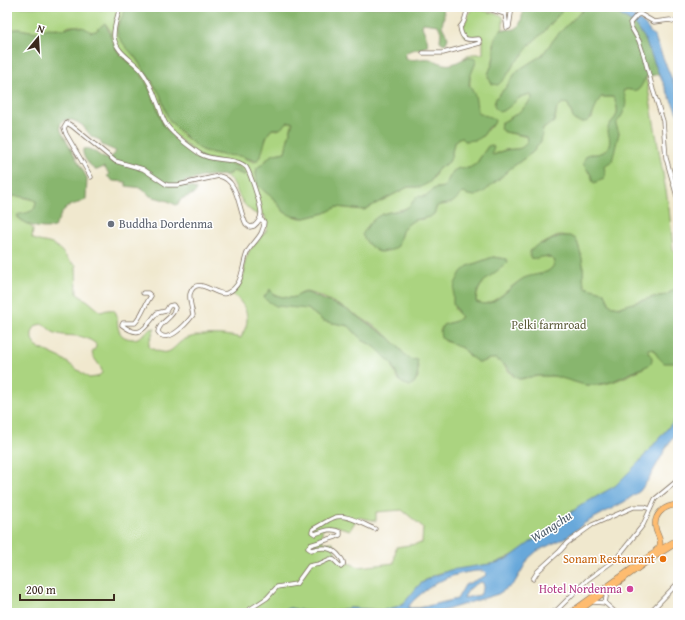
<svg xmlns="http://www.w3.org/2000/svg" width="685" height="620" font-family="'Gentium Book Plus',serif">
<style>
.green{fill:#abd480;stroke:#737f4f;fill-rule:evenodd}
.forest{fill:#88b66e;stroke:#627046}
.water{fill:#67a8da;stroke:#51697c;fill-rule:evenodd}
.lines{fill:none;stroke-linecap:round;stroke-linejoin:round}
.minor-casing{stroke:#7a6c5c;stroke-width:5}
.highway-casing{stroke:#7a6c5c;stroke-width:6}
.minor{stroke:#fff;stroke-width:3.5}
.highway{stroke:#febc70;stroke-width:5}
.worship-dot{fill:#6b7280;stroke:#fff;stroke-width:1.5}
.food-dot{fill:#e8710a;stroke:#fff;stroke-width:1.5}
.hotel-dot{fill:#d1479c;stroke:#fff;stroke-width:1.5}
.labels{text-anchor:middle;stroke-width:3;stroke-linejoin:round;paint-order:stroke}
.worship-label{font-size:12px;fill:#5b616d;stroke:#fff;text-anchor:start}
.park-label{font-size:12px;fill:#5d5d3b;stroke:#fff}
.food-label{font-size:12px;fill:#c56008;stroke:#fff;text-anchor:end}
.hotel-label{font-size:12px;fill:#b23c85;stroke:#fff;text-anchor:end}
.water-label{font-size:13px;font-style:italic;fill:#4d5c69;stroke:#fff}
</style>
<rect width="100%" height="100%" fill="#fff"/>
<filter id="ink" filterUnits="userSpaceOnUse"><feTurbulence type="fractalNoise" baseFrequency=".025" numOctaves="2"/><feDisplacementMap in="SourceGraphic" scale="8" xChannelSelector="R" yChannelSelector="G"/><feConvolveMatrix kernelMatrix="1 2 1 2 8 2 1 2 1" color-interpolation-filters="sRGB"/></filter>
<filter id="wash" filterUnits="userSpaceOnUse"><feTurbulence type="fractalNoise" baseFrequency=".012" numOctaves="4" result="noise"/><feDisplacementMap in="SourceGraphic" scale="16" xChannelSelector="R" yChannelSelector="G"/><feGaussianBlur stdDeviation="0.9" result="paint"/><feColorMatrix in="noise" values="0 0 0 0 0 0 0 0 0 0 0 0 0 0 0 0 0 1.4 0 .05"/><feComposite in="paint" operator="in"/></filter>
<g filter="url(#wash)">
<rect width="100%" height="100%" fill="#f0e8ce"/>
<path class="green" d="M7,7H97L96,8L101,10L105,7H127L117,27L132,53L160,94L168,118L181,134L204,151L223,155L240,156L254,162L257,161C263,150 263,138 272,129L278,130L288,122H293L288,139L285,152L275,154L268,158L264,163L257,168L256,173L258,184L263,190L274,199L284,212L300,218H305L325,213L336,207L364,210L408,187H417L429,183L434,177L438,169L449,162L451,157L454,143L458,138H462L465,141C469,140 476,140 480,138C486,135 485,129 492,126L493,118L478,114C472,94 464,82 476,62L468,57L463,58L472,54H483V37C476,34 470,39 464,35L462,28C467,21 467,14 473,8L501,15L503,17V29L501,30L494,40V55L492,65L488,74L498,85L506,77L514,64L521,57L529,45L544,32L565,7H586L558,34L542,55L517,71L506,87L496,98L508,108C514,102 521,93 531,95L532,98C525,110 512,117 501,123L505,132L528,137C527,152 515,148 505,150C500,151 497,154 493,155L488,146L476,164L470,168H459L450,176L448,181L444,187L436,188L430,194L414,200L410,206L404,209L385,213L368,244L379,252L398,246L402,231L407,225L414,220L423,219L434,214L437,206C449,201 450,206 460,194L466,193L497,181L511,168L533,152L541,141L543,129L555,119L557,108L563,103H567L568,104L574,120L576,121L592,118L596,102L601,97H613C616,102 620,111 615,118C613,121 611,121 610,125C608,130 609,132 610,137C611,144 606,152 599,154C597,155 592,154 590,154L588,172L591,175L604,179L605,172L603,166L619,133L616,125L623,91L627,89L633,90L639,89L646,77L669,208L673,249L678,255V287L666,295L654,297L619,307L610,305L606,295L600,291L585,288C582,280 584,272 583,265C582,256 579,247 576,239C572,238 567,236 563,235C555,235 549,243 541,243L533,258C542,256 548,255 555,261C553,275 535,274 525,278C511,284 503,298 488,303C484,305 480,303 476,302C477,280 494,275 507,262V259L493,257L468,266L454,308L461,317L456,321L443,325L445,341L463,348L469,356L485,361C503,350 506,377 520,379C525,379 529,377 534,376C541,376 549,376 556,376C567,378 577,384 588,385C606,388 635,373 650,364L652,358L648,352V349H653C660,361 665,362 678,363V416L639,462L615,486L571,512L515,554L496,563L439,573L427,579L419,585L404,603L396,607L383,610L350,608L325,612L304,611L290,608L272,613H7V197L17,196L35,200L36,203L34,210L17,217L25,223L30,225L33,230L32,238C39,243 48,241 56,246C64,252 67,261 76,265L77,294L88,301L101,312C131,300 104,338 133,339C142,339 146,329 155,328L149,342V347C174,361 171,344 188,338C202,333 227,334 241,338C242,334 245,330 246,326C250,312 242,301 231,293L238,285L244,274L245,262L249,251L266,231L267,226L265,216C255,216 246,208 241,199C234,188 237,181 223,175L230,174L233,171L244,175L245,173C237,161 212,163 200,156L164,126L145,80L137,69L116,48L111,39L110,30L105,23L96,31L91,32L79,26H70L64,29L56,28L37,32L18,29L7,30ZM270,290L274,295C280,296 289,299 295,297C299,295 301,292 306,292C324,294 375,325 389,337C397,344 404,362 416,360L418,377L413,384L397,378L392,364L375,347L362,340L349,326L323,321L308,309L264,297ZM43,324C47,326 49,330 53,332C67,339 80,331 96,344V347L92,353C94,361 102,365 102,373L97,377L89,378L61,358L37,347C30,341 30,331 37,325ZM402,510L423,527L422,543L396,547L394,563L359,567L336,558L333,542L323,543L322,529L336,526L350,530L358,517L376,521V512Z"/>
<g class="forest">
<path d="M127,7H443L444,16L442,26L448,38L446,43L444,44L440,41L441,32L438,25L423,23L422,26C424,33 429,39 427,46C420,50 410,48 405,54V58C414,62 422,57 430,59C438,61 443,66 452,64C460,62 466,55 476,59V62L470,77L469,85L475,95L478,113L493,118L495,120L494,124L487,128L485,133L480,138L476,140L465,141L462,138H458L454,143L451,157L449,162L438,169L430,182L421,187H408L364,210L337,207L325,213L305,218L292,216L284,212L274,199L263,190L257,184L256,173L257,168L264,163L270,156L275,154L285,152L288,139L293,122H288L280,129H272C262,138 266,153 256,161L240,156L223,155L204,151L197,147L176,128L168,118L160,94L135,57L126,47L118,36L117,27Z"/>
<path d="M524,7H565L544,32L529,45L521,57L514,64L506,77L498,85L492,84L488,77C488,72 491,68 493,62C496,50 491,40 501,30C505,29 510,30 515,29C522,26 522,14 524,7Z"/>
<path d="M586,7H608L636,26L644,37L659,74L646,77C644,80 642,86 639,89C634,93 628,87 623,91C627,101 627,106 621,117C619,120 617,121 616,125L619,133L612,161L604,166L605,172L604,179L594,183L593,182C592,180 592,177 591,175C587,167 579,166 587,155C594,153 601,156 607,149C613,140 607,135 608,128C609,123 613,121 615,118C620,112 616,102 613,97H601C592,108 595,129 574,120L568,104L563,103L557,108L554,122L543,129L541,141L533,152L511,168L484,192L475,196L468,195L464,193C458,194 457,201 451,203C446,205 442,204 437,206L434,214L430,217L414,220L407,225L402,231L398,246L392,250L381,252L377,251L368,244L362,235C368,225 374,216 386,213C392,211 399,211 405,209C411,206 413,200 418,196C425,197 429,196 433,189L444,187L453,171L459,168H469L476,164L488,146L491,145L494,147L492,154L493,155C498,154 501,151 506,150C516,148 523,152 528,139L527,136L505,132L500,129L501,123C512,117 525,110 532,98L531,95C517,93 512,110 499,112L495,108L494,104L496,98L506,87L517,71L542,55L558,34Z"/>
<path d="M105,23C110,31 111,41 116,49C123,59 135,65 142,76C152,90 157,108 163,125C170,134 191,152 201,157C213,163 241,161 245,175L233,171L227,175L206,176L184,182L187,186L196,189V192L194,194L181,199L179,203L176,205L168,201L150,196L142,188L126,186V182L113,181L107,176L109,174L104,167L97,170H95C89,164 82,158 83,149C91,146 99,157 107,159L114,155L116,151L102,145L100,140L92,137L82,125L77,122L72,120H64L60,124L61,131L87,178L86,199C81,204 72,203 66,208C60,213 59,221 54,227C42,230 23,226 17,215C26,212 36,214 36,201C31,197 13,195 7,197V30L18,29L37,32L48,28L64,29L75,26L85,28L91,32L96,31Z"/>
<path d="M560,236H570L576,239C579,247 582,256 583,265C584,272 582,280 585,287L603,292L606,295L610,305L619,307L654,297L666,295L678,287V363H664L658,357L653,349H648V352C652,356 654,360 649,365L611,382L596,385H585L554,376H535L519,379L515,377L506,366L496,359H489L482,362H478L469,356L463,348L456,346L441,338L440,331L443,325L456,321L461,317L453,304V295L455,284L461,272L468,266L493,257L507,259L508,262C495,275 476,280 476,302C481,303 484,305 489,303C502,298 512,285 524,278C535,273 552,276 555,261C545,252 541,260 530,258V251L537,245L545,243Z"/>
<path d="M270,289L274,295C280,296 289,299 295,297C300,295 301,292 308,293L346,309L390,338L407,357L412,360L417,359C418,369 420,380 410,386L402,383L399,380L392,364L375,347L362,340L349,326L323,321L308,309L276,306L266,300L264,297Z"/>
</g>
<g class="water">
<path d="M608,7H620L644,24L655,38L678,94V115L659,74L644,37L639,30L634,24Z"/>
<path d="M678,416V430L669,443L648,480L640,491L624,502L585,523L567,537L537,551L529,558L515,582L511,586L498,594L436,613H272L290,608L304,611L325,612L350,608L383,610L396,607L404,603L419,585L431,577L450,570L496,563L509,558L580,506L615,486L639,462ZM476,571H484L487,574L485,576L465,585L457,599L419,608H408C411,602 416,598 421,594C439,579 453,574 476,571ZM481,582L483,583L484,586L480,595L464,598C467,590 473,585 481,582Z"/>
</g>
</g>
<g filter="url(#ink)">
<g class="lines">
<defs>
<g id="minor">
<path d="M483,7L505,14L507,28L509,27L512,7"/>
<path d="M677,7L678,8"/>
<path d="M678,23L670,20L654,22L640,14L637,15L630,23L631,27L639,41L644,56L653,90L663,121L666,158L678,200"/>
<path d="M423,53H443L480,43L479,39C467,40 462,41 460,27C467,21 464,13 470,7"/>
<path d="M91,177L66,134L64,128L67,123L72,126L115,161L143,169L167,185H178L219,176C239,180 238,209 246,224L250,227L254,226C259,222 261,218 261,213C261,206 250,172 246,167C236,157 213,162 200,154C190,147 172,134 166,124C162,118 161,111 158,104C154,92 148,79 140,69C131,59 116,52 114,37C113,27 118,16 120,7"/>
<path d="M143,293H148L151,296C145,304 142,316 135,323H123L122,325C141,340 145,327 157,313L166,311L169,306L173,305L175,308C173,319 159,321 158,332C167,346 187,323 193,315C192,309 189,300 190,294C196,273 217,298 227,293C245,285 241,264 248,251C254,241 264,235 264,222L260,219"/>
<path d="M677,515H678"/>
<path d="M533,579L538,571L560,551L567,543L592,525L634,507H645L650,509"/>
<path d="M593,602L605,603L616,613"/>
<path d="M605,603L607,592"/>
<path d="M244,613L267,598L277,587L296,584L309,566L319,564L330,559L334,560L341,567L343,565C344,562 343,560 340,557C332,546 322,547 311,550L308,548L310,545L336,537L340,535V532C332,527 323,531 315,534L312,532L313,529C320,526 326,521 333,518C345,512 364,525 375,529"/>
<path d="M552,613L558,609L587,580L616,559L643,525L655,499L678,480"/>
<path d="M649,613L678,583"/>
</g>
<g id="highway">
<path d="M656,550C659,548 661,546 660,542C660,538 657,534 656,530C652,515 664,505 678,505"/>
<path d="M570,613L651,555L678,539"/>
<path d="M576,613L648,561L678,542"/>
</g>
</defs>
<use href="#minor" class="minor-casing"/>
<use href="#highway" class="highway-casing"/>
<use href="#minor" class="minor"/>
<use href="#highway" class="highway"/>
</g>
</g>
<circle class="worship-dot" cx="111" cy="224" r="4"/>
<circle class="food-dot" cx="663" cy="559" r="4"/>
<circle class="hotel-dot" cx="630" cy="589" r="4"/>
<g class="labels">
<g class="worship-label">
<text x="119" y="228">Buddha Dordenma</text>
</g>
<g class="park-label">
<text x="549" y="329">Pelki farmroad</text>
</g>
<g class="food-label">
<text x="655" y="563">Sonam Restaurant</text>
</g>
<g class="hotel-label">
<text x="622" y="593">Hotel Nordenma</text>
</g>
<g class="water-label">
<text transform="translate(551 526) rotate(-33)" y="5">Wangchu</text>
</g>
</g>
<rect width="685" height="620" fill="none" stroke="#fff" stroke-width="24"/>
<g transform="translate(38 38) rotate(18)" stroke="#ffffff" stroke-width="3" paint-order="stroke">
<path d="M0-3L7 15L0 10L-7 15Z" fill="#3b2a1e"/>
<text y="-6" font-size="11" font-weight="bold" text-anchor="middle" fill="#3b2a1e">N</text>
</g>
<path d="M20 594v6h94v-6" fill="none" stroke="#3b2a1e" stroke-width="2"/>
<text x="26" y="594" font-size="12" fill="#3b2a1e" stroke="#ffffff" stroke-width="3" paint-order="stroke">200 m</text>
</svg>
